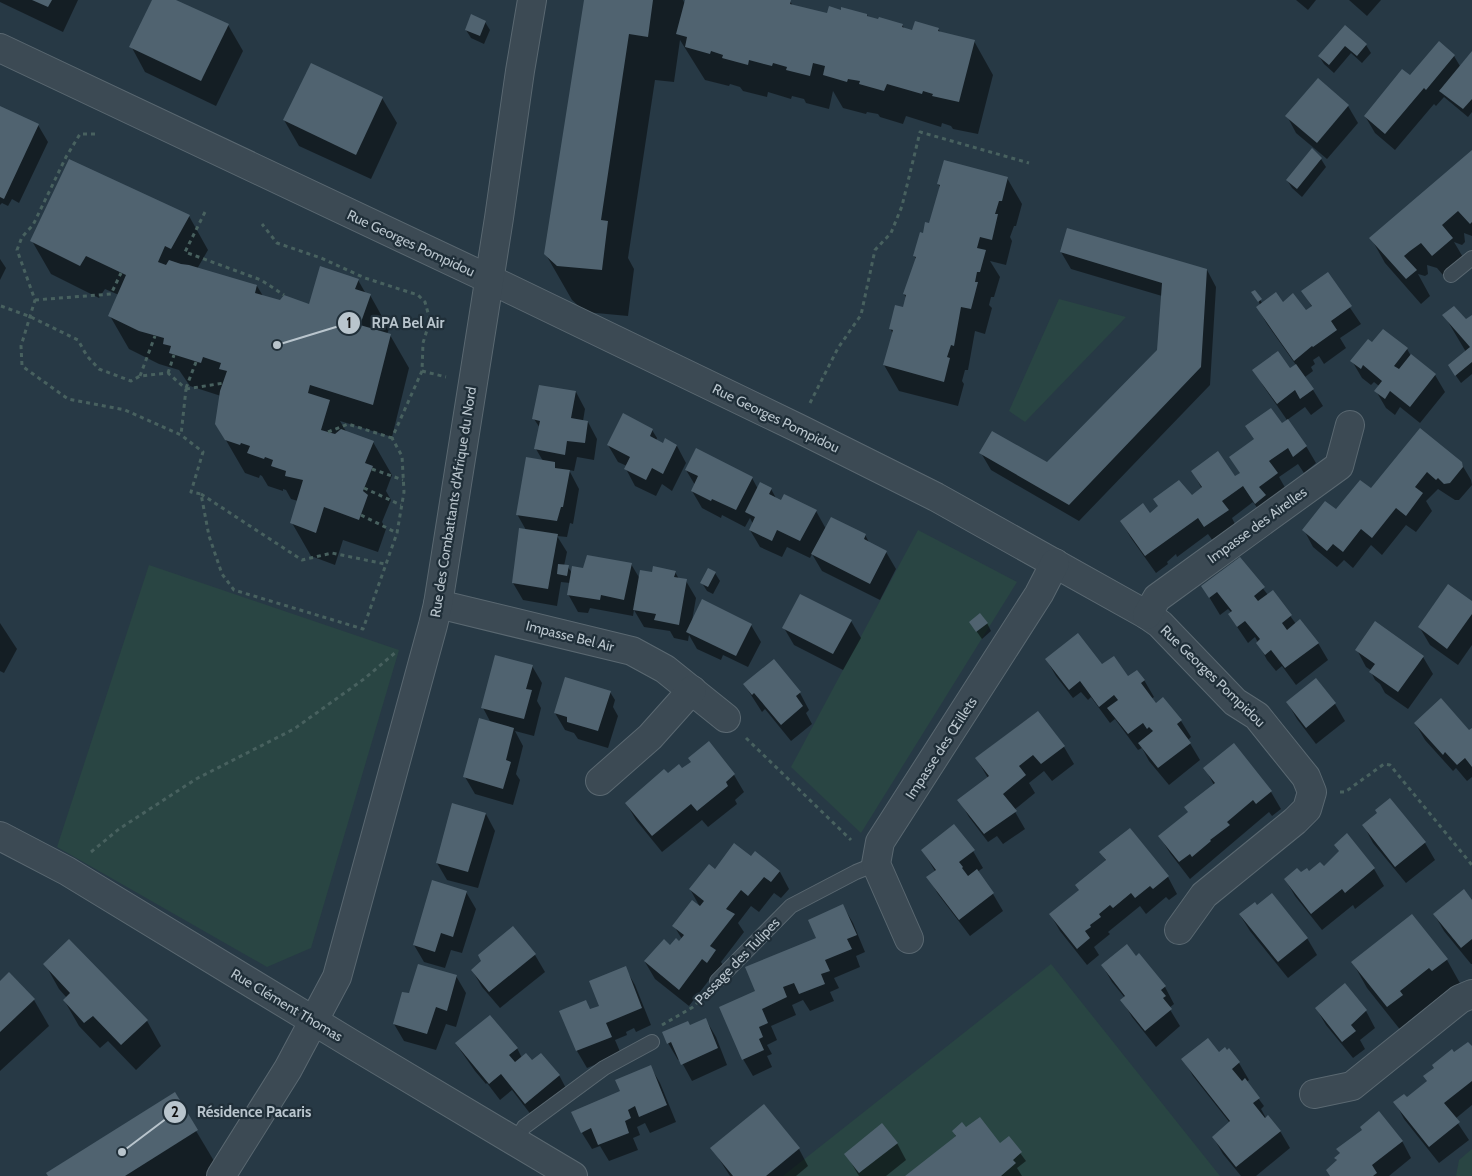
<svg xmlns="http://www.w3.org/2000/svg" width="1472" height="1176" font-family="Cabin,sans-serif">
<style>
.green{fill:#294543}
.shadow{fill:#0007}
.building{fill:#506370}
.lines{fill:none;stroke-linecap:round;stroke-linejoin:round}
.lane-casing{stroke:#5a6871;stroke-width:16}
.street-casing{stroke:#5a6871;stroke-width:30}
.path{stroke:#48615f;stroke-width:3;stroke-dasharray:4 4;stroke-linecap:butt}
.lane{stroke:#3c4a54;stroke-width:14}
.street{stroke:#3c4a54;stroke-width:28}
.labels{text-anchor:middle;stroke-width:4.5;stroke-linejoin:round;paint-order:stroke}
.street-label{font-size:14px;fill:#b9c5cd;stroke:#202f39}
.leader{fill:none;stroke:#b9c5cd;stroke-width:2}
.callout-dot{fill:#b9c5cd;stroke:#202f39;stroke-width:2}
.mark-label{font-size:15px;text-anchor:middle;font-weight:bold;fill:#111}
.callout-label{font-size:15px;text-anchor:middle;font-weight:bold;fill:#b9c5cd;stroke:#202f39;stroke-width:4.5;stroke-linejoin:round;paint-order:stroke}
</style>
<rect width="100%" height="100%" fill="#273945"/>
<g class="green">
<path d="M1059,299L1126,317L1025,422L1009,411Z"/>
<path d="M918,530L1017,582L861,833L791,767Z"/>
<path d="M149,565L399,650L311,948L267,967L57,847Z"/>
<path d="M1051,964L1220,1176H783Z"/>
<path d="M1472,1149V1176H1456L1459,1160Z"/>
</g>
<g class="shadow">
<path d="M0,0H78L63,32L0,2Z"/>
<path d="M154,0H173L228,25L243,51L216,106L145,72L131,46Z"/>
<path d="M586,0H683L685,4L686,0H787L790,1L793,6L828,14L841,11L867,15L869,18L902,25L905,29L915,32L938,29L941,33L974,41L993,75L978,134L953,129L951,126L942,123L941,127L906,116L903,124L880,117L878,114L867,112L866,114L843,108L833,91L829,109L806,103L804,99L792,96L791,99L768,92L767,97L743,91L740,87L730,84L729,86L705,80L680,40L674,82L655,80L628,258L634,269L628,316L585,312L572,300L545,253Z"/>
<path d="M1296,0H1316L1308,10Z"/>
<path d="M1349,0H1381L1367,16Z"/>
<path d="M485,22L490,30L484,44L471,38L466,30Z"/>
<path d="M1345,27L1366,45L1371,53L1362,63L1351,53L1334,73L1324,64L1319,56Z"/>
<path d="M1439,43L1454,56L1460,66L1472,53V112L1468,117L1444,97L1436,106L1434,104L1395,150L1375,133L1365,116L1410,77Z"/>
<path d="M382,98L397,123L371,179L299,146L284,120Z"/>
<path d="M1348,106L1358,123L1327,159L1296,133L1287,116Z"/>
<path d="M0,107L38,125L48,142L19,203L12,199L8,206L2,203L0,205Z"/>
<path d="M1472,151V236L1464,233L1465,242L1462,245L1454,242L1467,264L1448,281L1437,268L1427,265L1428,274L1425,276L1418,274L1430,296L1421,304L1385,263L1371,238Z"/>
<path d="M1321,159L1326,167L1302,197L1292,188L1287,180Z"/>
<path d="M1007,178L1022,204L1016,226H1014L1010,237L1012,241L1006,265L990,261L1000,277L994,297H991L989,305L992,308L985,334L975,331L968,370H965L962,381L964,384L958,406L899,391L884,365L893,334L890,328L904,309L906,298L904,294L916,259L914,256L930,224L940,187L938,184Z"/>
<path d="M189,216L208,250L197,269L257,286L263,296L281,301L310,305L358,280L366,294L370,295L389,329L387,334L390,335L409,368L392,437L340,421L347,433L373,442L392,475L386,491L391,500L382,522L386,529L378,552L343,540L335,565L311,556L292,523L298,501L291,499L286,490L283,489V491L268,486L262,476L260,475L259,478L245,473L216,423L221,396L190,386L179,370L159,364L129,349L110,316L119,295L105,289L99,298L51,274L32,241Z"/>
<path d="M1061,252L1207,270L1216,287L1210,385L1079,521L991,470L981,453L1047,464L1159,350L1162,296L1071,269Z"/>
<path d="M0,259L6,268L0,280Z"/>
<path d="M1327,274L1361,324L1340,338L1346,348L1324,364L1319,356L1313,360L1315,364L1311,367L1313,371L1305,377L1323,406L1311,415L1305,407L1287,420L1264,387L1254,370H1290L1296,365L1267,324L1257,307L1260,305L1255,291L1262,303L1305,312L1312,307L1303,291Z"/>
<path d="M1444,315L1466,321L1472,316V374L1461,383L1454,373L1466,352Z"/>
<path d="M1372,344L1407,349L1411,356L1435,375L1445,392L1420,423L1400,407L1395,415L1386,408L1376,391L1379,386L1374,382L1371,385L1362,378L1352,361Z"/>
<path d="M576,392L585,409L583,421L588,422L597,439L594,460L577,457L574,471L569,470L579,489L573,524L570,523L567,537L557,536L567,552L564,566L568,567L572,573L584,569L631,564L640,579L653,574L675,572L679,579L686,581L696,598L692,621L751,625L761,642L748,667L723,655L721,660L697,649L689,635L688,641L674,638L670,631L644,627L634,610L633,616L590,608L588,613L578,612L568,594L570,583L561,582L557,606L523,600L513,583L526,530L517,514L543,461L536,449L540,428L534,419Z"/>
<path d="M1282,425L1306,446L1316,463L1304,473L1298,464L1279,477L1287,491L1266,520L1253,502L1232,518L1237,528L1215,544L1208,534L1177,557L1176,554L1167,562L1168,564L1156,573L1131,538L1121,521L1150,514L1191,497L1202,489L1193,472L1235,478L1241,474Z"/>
<path d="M652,430L657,438L656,441L663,444L666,440L677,446L686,463L672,491L662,484L656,496L635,486L626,469L627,466L618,462L608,445Z"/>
<path d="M1421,430L1461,463L1471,480L1472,485L1459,500H1455L1438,489L1426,501L1432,511L1416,532L1406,525L1382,555L1371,545L1353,568L1344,560L1337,567L1313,547L1304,530L1371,490Z"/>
<path d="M686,470L752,478L758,489H771L777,500L816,511L826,529L865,535L870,544L886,552L896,569L880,600L822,571L812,554L810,558L787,547L782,557L760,547L750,530L753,524L750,518L745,527L722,515L721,518L702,508L692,491L695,485Z"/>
<path d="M1240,559L1268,595L1273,592L1296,624L1318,643L1328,660L1296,685L1282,666L1276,671L1267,660L1255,637L1248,643L1229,615L1232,613L1228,609L1220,615L1203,587Z"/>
<path d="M715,573L720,581L713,594L707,591L702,583Z"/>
<path d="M1472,602V645L1458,665L1430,645L1420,628Z"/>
<path d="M851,621L861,638L843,670L794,645L784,628Z"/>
<path d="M970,622L987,623L991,631L982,639Z"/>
<path d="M0,623L17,649L4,673L0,671Z"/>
<path d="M1357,650L1423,657L1433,674L1408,709L1385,693L1380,684L1375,680L1371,672L1372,671L1366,667Z"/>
<path d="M1046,659L1102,666L1128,678L1144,680L1154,697L1151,699L1156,705L1181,721L1191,737L1188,740L1200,760L1169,785L1149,761L1142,748L1138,750L1115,719L1110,723L1091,697L1088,700L1081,692L1073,698L1056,676Z"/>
<path d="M532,666L542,683L537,701L541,708L534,736L515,731L523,746L516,774L520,780L513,805L475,794L465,777L491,723L483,708Z"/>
<path d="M1316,680L1335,704L1345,721L1316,744L1297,719L1287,702Z"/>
<path d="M744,684L800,693L809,710L806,713L812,724L791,741L765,709L762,712Z"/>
<path d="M610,692L615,700L613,707L618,716L608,748L578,739L574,733L565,730L555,713Z"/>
<path d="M1037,712L1064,747L1074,764L1052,781L1044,771L1029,783L1035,793L1014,810L1025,829L1003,844L997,836L988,842L969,817L959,800L988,778L976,758Z"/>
<path d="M1415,723L1469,732L1472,729V777L1467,781L1456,768L1453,771L1425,740Z"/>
<path d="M709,743L734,775L744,792L735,800L737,804L708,827L702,820L662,852L636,820L626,803L668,775L682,770L692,763Z"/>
<path d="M1205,768L1271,792L1281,809L1272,816L1269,812L1190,879L1170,853L1160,837L1189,813L1214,785Z"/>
<path d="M1390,799L1425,843L1435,860L1406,883L1373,843L1364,826L1378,814Z"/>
<path d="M486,814L495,831L478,888L447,880L437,863Z"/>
<path d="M1130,830L1168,877L1177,894L1169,900L1166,897L1146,914L1140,906L1108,932L1110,934L1094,947L1099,955L1087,965L1060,931L1050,914L1080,891L1106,861L1101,853Z"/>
<path d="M1347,835L1374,869L1384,886L1355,909L1353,905L1322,930L1295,896L1285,879L1323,868L1341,854Z"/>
<path d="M922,850L973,851L983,868L977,872L993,894L1003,911L970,936L938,894L928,877L935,871Z"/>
<path d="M755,853L780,872L789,889L781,898L774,893L759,912L751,906L738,923L744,932L721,962L725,968L717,979L713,975L689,1006L655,979L645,962L679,942L682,939L674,926L701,909L690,889L715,871L751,858Z"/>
<path d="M466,892L476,909L462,953L451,950L445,968L424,962L414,945Z"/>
<path d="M1472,902V964H1471L1444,931L1434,914Z"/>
<path d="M843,906L853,923L865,952L856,956L860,967L834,978L839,988L830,992L834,1001L810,1011L803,1000L792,1005L796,1015L771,1026L777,1040L767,1045L772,1054L767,1056L772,1067L753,1076L743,1059L756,992L817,939Z"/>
<path d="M1240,915L1307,938L1317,955L1288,978L1250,931Z"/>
<path d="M535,955L545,972L500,1008L482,987L472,970Z"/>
<path d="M1447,960L1461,985L1453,991L1450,988L1408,1022L1410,1025L1402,1032L1367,988L1353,963Z"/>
<path d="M1140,963L1165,987L1174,1004L1169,1008L1180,1026L1156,1047L1132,1017L1122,1000L1125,998L1112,982L1102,965Z"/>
<path d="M45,964L147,1021L161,1046L136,1070L108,1041L100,1048L79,1026L64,1000L67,998L59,989Z"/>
<path d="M625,968L635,985L651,1025L636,1032L634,1028L626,1032L627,1035L615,1040L621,1054L587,1068L577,1051L561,1011L590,1010L601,1006Z"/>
<path d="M9,974L34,1000L49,1026L0,1071V983Z"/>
<path d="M456,976L466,993L456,1027L446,1024L436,1050L404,1041L394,1024L410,995Z"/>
<path d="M1316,1008L1366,1011L1375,1028L1360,1040L1365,1049L1353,1058L1326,1025Z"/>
<path d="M706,1020L716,1037L727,1065L692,1081L680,1059L678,1060L668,1043L690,1026Z"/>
<path d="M456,1044L517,1048L522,1058L559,1075L568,1092L535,1120L512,1090L500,1100L487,1083L486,1084L475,1071Z"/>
<path d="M1472,1047V1105L1455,1119L1469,1140L1439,1163L1404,1119L1395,1102L1406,1099L1428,1082L1453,1054Z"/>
<path d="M1229,1050L1239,1063L1249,1080L1246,1082L1264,1106L1261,1109L1266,1118L1280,1131L1290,1148L1256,1176H1241L1223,1154L1213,1137L1230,1123L1193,1076L1183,1059L1222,1058Z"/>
<path d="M650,1066L660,1083L676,1122L650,1133L645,1123L637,1127L640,1135L633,1138L638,1150L609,1161L600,1146L592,1149L582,1133Z"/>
<path d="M174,1094L223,1176H49Z"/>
<path d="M764,1106L799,1149L808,1166L796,1176H730L712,1148Z"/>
<path d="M966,1129L1000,1145L1009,1138L1026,1161L1017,1168L1022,1176H907L956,1137L953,1131Z"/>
<path d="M1402,1141L1411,1158L1389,1176H1331L1338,1162L1336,1158Z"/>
<path d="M897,1143L906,1160L886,1176H859L846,1154Z"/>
</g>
<g class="building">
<path d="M32,0H52L48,7Z"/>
<path d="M152,0H176L229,24L201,81L129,47Z"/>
<path d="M584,0H653L648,37L629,34L601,220L608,221L602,270L557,266L544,254Z"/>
<path d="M685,0H791L790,4L827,13L829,6L841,10V7L867,14V16L878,19L879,17L903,24L902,27L912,30L915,21L939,28L938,31L975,40L959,102L932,96L933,94L923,91L922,94L887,84L884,91L859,84L860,81L848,79L847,82L823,75L825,66L813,63L810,76L786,70L787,67L773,63L772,66L749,60L748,65L722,58L723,55L711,51L710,54L685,47L687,37L676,34Z"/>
<path d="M471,14L486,21L480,36L465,30Z"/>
<path d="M1345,25L1367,44L1357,56L1345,46L1329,65L1318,56Z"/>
<path d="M1439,41L1455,55L1426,90L1424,88L1385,134L1364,116L1402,69L1410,75Z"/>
<path d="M1472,51V99L1463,109L1439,91Z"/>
<path d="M311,63L383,97L356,155L283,120Z"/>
<path d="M1318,78L1349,105L1317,143L1285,116Z"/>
<path d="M0,106L39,124L4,199L0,197Z"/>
<path d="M1312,148L1322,158L1297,189L1286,180Z"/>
<path d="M1472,150V222L1470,224L1458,211L1442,225L1453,238L1432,256L1421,243L1410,251L1404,256L1417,270L1406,279L1369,238Z"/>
<path d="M69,159L190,215L171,249L165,246L158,262L166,265L169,260L181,264L189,265L257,285L255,293L280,300L284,295L309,304L320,266L359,279L355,289L371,294L360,325L391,334L373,405L310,385L308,393L330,400L321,430L335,434L341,429L374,441L365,463L373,466L363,491L368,495L359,520L324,507L316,533L290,523L303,480L285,476L286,471L271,466L273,460L265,457L264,459L247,453L250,446L241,443L240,445L225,440L215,424L220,391L227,371L219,369L221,363L203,357L201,363L169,353L171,346L163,344L164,338L139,331L108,316L126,275L86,256L80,266L30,241Z"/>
<path d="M944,160L1008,177L1002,201H999L995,214H998L992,240L980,237L977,248L986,250L980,272H977L975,282H978L971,309L961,307L954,346L951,345L947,357L950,358L944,382L883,365L893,330L889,329L895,305L903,307L906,295L903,294L916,257L913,256L920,232L923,233L925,222L929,223L940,185L937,184Z"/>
<path d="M1067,228L1207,269L1201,367L1069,505L979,453L992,431L1047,462L1157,350L1162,283L1060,252Z"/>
<path d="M1328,272L1352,306L1331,321L1337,330L1313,347L1312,346L1294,361L1256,307L1276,292L1283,302L1293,293L1306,310L1312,306L1301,291Z"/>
<path d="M1255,290L1262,299L1258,302L1251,292Z"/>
<path d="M1454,306L1466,319L1472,315V362L1455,376L1448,365L1470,347L1442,315Z"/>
<path d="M1383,329L1408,348L1394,366L1399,369L1411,354L1436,374L1410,407L1390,391L1385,399L1374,391L1382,381L1363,365L1361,369L1350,361L1368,339L1372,342Z"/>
<path d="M1278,351L1290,368L1296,364L1314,389L1300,399L1295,390L1277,404L1252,370Z"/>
<path d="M539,385L576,391L571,418L588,421L585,443L567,441L565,455L534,449L540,421L532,419Z"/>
<path d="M1271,408L1282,423L1288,419L1307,446L1293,457L1288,448L1269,461L1278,473L1259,487L1266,495L1255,504L1243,486L1222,501L1229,510L1204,527L1198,518L1145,556L1120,521L1143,503L1150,513L1158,506L1153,499L1179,480L1192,495L1202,487L1191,471L1218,451L1235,476L1240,473L1229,457L1254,439L1245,426Z"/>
<path d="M623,413L653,429L650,436L663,443L665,438L677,445L663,474L652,468L646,480L624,469L630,457L607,445Z"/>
<path d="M1420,428L1462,462L1463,467L1450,483L1444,484L1438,478L1436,480L1427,472L1415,487L1423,493L1406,516L1396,508L1372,538L1361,529L1343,552L1333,544L1327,551L1302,530L1325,501L1336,509L1360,480L1371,488Z"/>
<path d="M696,448L753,477L736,510L712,499L711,501L691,491L698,476L685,470Z"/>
<path d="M526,457L555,462V468L570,470L563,507H561L557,521L516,515Z"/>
<path d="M760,482L772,488L769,494L781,500L784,494L817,510L800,541L777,530L772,541L749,530L755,517L745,512Z"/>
<path d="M831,517L866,534L864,539L887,551L870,584L811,554Z"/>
<path d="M519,528L558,534L548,589L512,583Z"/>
<path d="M587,555L632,563L624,600L601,595L600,600L567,595L572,566L583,568Z"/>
<path d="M1240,557L1265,587L1254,596L1258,601L1273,590L1292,615L1282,623L1287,630L1300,619L1319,643L1285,668L1271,650L1265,655L1256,643L1260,639L1245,621L1237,627L1228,614L1232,611L1217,592L1209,598L1201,586Z"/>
<path d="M558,564L569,565L567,576L557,574Z"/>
<path d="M653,566L676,571L674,577L687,579L679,625L654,620L656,614L633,610L640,570L652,572Z"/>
<path d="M708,568L716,572L708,587L700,583Z"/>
<path d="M1448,584L1472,601V614L1447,649L1418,627Z"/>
<path d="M800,594L852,620L833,654L782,628Z"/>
<path d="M702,599L752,624L736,656L686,632Z"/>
<path d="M980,613L988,623L976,632L969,622Z"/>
<path d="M1375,621L1424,656L1398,692L1369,672L1375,664L1355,650Z"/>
<path d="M1078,633L1102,664L1114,656L1128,676L1137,670L1145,680L1141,683L1156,703L1163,697L1182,720L1177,724L1191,743L1158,768L1138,743L1153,731L1149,727L1147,729L1143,723L1128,734L1107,708L1118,700L1114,695L1099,707L1080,681L1069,690L1045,659Z"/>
<path d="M495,655L533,665L526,689L532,690L524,719L481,708Z"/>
<path d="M774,659L801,692L796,696L803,706L781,725L754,693L752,695L743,684Z"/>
<path d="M565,677L611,691L598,731L567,722V717L554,713Z"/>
<path d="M1316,678L1336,703L1306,728L1286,702Z"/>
<path d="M1441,698L1469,730L1472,728V767L1465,758L1457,765L1445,752L1443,755L1414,723Z"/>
<path d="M1038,711L1065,746L1041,764L1033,755L1019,766L1026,775L1003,794L1017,811L984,834L957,800L989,776L975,758Z"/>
<path d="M479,718L514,728L506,760L511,762L503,789L463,777Z"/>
<path d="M709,741L735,774L726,782L728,786L697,811L691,804L652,836L625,803L664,769L668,773L679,764L682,768L691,762L688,758Z"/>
<path d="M1234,743L1272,791L1256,804L1253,800L1227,822L1230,825L1210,840L1211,841L1192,857L1190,854L1179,862L1158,836L1188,812L1184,807L1215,783L1203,768Z"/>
<path d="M1390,798L1426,842L1395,867L1362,825L1377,813L1375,810Z"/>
<path d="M452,803L486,813L468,872L436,863Z"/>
<path d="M954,824L975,850L959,862L963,867L962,868L968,876L977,869L994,893L959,920L926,877L936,870L921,850Z"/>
<path d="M1130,828L1169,876L1153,889L1150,886L1135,898L1131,893L1113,908L1110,905L1099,914L1101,917L1090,925L1091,927L1085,931L1090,938L1077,949L1049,914L1079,890L1075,885L1106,860L1099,852Z"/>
<path d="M1347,833L1375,868L1345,893L1342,889L1311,914L1284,879L1297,868L1301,872L1307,868L1309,871L1320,862L1324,866L1339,851L1334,845Z"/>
<path d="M734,843L751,856L755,851L780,871L771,882L764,877L748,896L741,890L726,909L735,914L710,946L716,950L707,963L702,959L679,990L644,961L664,939L670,945L676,938L679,941L684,935L672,926L692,900L700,906L704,901L689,889L709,864L715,869Z"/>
<path d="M432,880L467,891L453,937L441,933L435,952L413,945Z"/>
<path d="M1464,889L1472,900V939L1461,948L1433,914Z"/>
<path d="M1272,893L1308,938L1278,962L1239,914L1255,902L1257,905Z"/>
<path d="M843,904L857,935L847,939L852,949L825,960L830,971L821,974L825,984L799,994L794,983L783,987L787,997L762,1009L768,1023L759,1027L763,1037L759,1039L764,1050L742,1060L719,1007L755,991L745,967L816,938L808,920Z"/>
<path d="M1412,914L1448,959L1432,971L1429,968L1400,991L1403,995L1387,1007L1351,962Z"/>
<path d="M513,926L536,954L489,992L471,970L481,961L478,955Z"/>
<path d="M69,939L148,1020L121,1045L93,1016L84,1023L63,1000L70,993L43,964Z"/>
<path d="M1127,944L1136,956L1139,953L1166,986L1161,990L1166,996L1163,998L1172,1009L1145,1031L1120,1000L1125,996L1101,965Z"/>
<path d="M418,964L457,975L447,1011L436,1007L427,1034L393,1024L402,992L409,993Z"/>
<path d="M626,966L642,1008L606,1023L612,1037L576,1051L559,1011L586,1000L590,1009L599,1006L589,981Z"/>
<path d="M9,972L35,999L0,1032V981Z"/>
<path d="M1345,983L1367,1010L1351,1025L1356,1031L1342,1042L1315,1008Z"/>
<path d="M490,1015L518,1048L509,1055L515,1062L526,1053L532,1060L541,1053L560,1075L525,1104L501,1074L489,1084L455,1043Z"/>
<path d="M706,1018L718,1048L681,1065L671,1042L667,1044L662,1032L688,1021L690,1025Z"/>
<path d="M1208,1038L1219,1052L1225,1047L1227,1050L1229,1048L1240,1062L1232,1069L1242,1081L1245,1078L1260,1098L1253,1103L1265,1118L1268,1115L1281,1131L1236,1167L1212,1137L1230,1121L1181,1059Z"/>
<path d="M1468,1042L1472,1046V1081L1444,1103L1460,1122L1429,1147L1393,1102L1404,1094L1407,1097L1427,1081L1423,1076L1434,1068L1432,1065L1452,1049L1454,1052Z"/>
<path d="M651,1065L667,1105L639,1117L635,1106L628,1110L631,1118L625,1121L629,1133L598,1145L591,1128L581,1133L571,1112L620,1091L615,1080Z"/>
<path d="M175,1092L198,1130L125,1176H48L46,1173Z"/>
<path d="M764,1104L800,1148L766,1176H733L710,1148Z"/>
<path d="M1379,1111L1403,1141L1372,1165L1377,1173L1373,1176H1330L1326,1170L1337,1160L1334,1158L1340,1153L1336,1149L1362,1130L1360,1127Z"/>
<path d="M980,1117L1000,1143L1009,1136L1022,1152L1013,1160L1016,1163L1001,1176H905L956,1136L952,1131L962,1122L966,1127Z"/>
<path d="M882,1123L898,1143L859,1173L844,1154Z"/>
</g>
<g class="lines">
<defs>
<g id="lane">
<path d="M1451,275L1472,258"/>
<path d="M717,981L791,906L856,872L876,864"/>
<path d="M515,1142L524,1127L604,1068L652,1042"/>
</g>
<g id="street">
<path d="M0,48L489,279L798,428L936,497L1147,615L1160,624L1235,702L1257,716L1306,777L1312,792L1307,809L1295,821L1204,895L1179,930"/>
<path d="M438,604L632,651L665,669L726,718"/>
<path d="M1147,615L1157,598L1339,466L1350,425"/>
<path d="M600,781L650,737L692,690"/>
<path d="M0,836L67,871L355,1046L573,1176"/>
<path d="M909,939L876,864L880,842L1039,594L1055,563"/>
<path d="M1314,1094L1352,1086L1460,999L1472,994"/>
<path d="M221,1176L288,1069L337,977L433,625L438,604L499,218L520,71L532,0"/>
</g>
</defs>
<use href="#lane" class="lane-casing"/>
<use href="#street" class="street-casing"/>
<g class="path">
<path d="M95,134H80L66,157L33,225L22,237L17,250L35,300L21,346L22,366L68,399L125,410L181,435L203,452L191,492L201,494L209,536L222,574L234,590L363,629L397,533L404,492L402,456L392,438L422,371L423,343L430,320L425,302L418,295L365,278L321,258L277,243L262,224"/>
<path d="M205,212L185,252L261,280L284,295"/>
<path d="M35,300L111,294L121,273"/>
<path d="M1,306L31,317L78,340L87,356L99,369L131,381L140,376L168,373L186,389L181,435"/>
<path d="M422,371L446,377"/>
<path d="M168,373L174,355"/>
<path d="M140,376L155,336"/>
<path d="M186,388L196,362"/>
<path d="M186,389L224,383"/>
<path d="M810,403L838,348L861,315L875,250L891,233L902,206L920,132L1029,163"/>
<path d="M328,432L348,424L392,438"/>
<path d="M372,469L403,480"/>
<path d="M364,488L401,505"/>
<path d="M201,494L302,560L332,553L385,564"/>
<path d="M361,515L397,533"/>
<path d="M746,738L851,840"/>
<path d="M1340,792H1345L1384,764L1390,765L1472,865"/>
<path d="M91,852L119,829L196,779L294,729L364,679L396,652"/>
<path d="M662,1025L693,1007L704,996"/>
</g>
<use href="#lane" class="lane"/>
<use href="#street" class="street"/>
</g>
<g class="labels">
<g class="street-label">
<text transform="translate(411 243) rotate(25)" y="5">Rue Georges Pompidou</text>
<text transform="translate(776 418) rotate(26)" y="5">Rue Georges Pompidou</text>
<text transform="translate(453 502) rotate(-81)" y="5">Rue des Combattants d'Afrique du Nord</text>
<text transform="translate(1257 525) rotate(-36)" y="5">Impasse des Airelles</text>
<text transform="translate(570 636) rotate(14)" y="5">Impasse Bel Air</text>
<text transform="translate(1213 676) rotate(44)" y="5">Rue Georges Pompidou</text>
<text transform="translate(941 748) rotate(-57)" y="5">Impasse des Œillets</text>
<text transform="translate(737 961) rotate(-46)" y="5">Passage des Tulipes</text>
<text transform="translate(287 1005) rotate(31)" y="5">Rue Clément Thomas</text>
</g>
</g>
<path class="leader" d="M277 345L349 323M122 1152L175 1112"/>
<g class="callout-dot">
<circle cx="277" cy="345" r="5"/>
<circle cx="122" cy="1152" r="5"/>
<circle cx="349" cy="323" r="12"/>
<circle cx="175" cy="1112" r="12"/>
</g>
<g class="mark-label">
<text x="349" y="328">1</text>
<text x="175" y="1117">2</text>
</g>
<g class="callout-label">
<text x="408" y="328">RPA Bel Air</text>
<text x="254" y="1117">Résidence Pacaris</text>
</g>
</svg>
